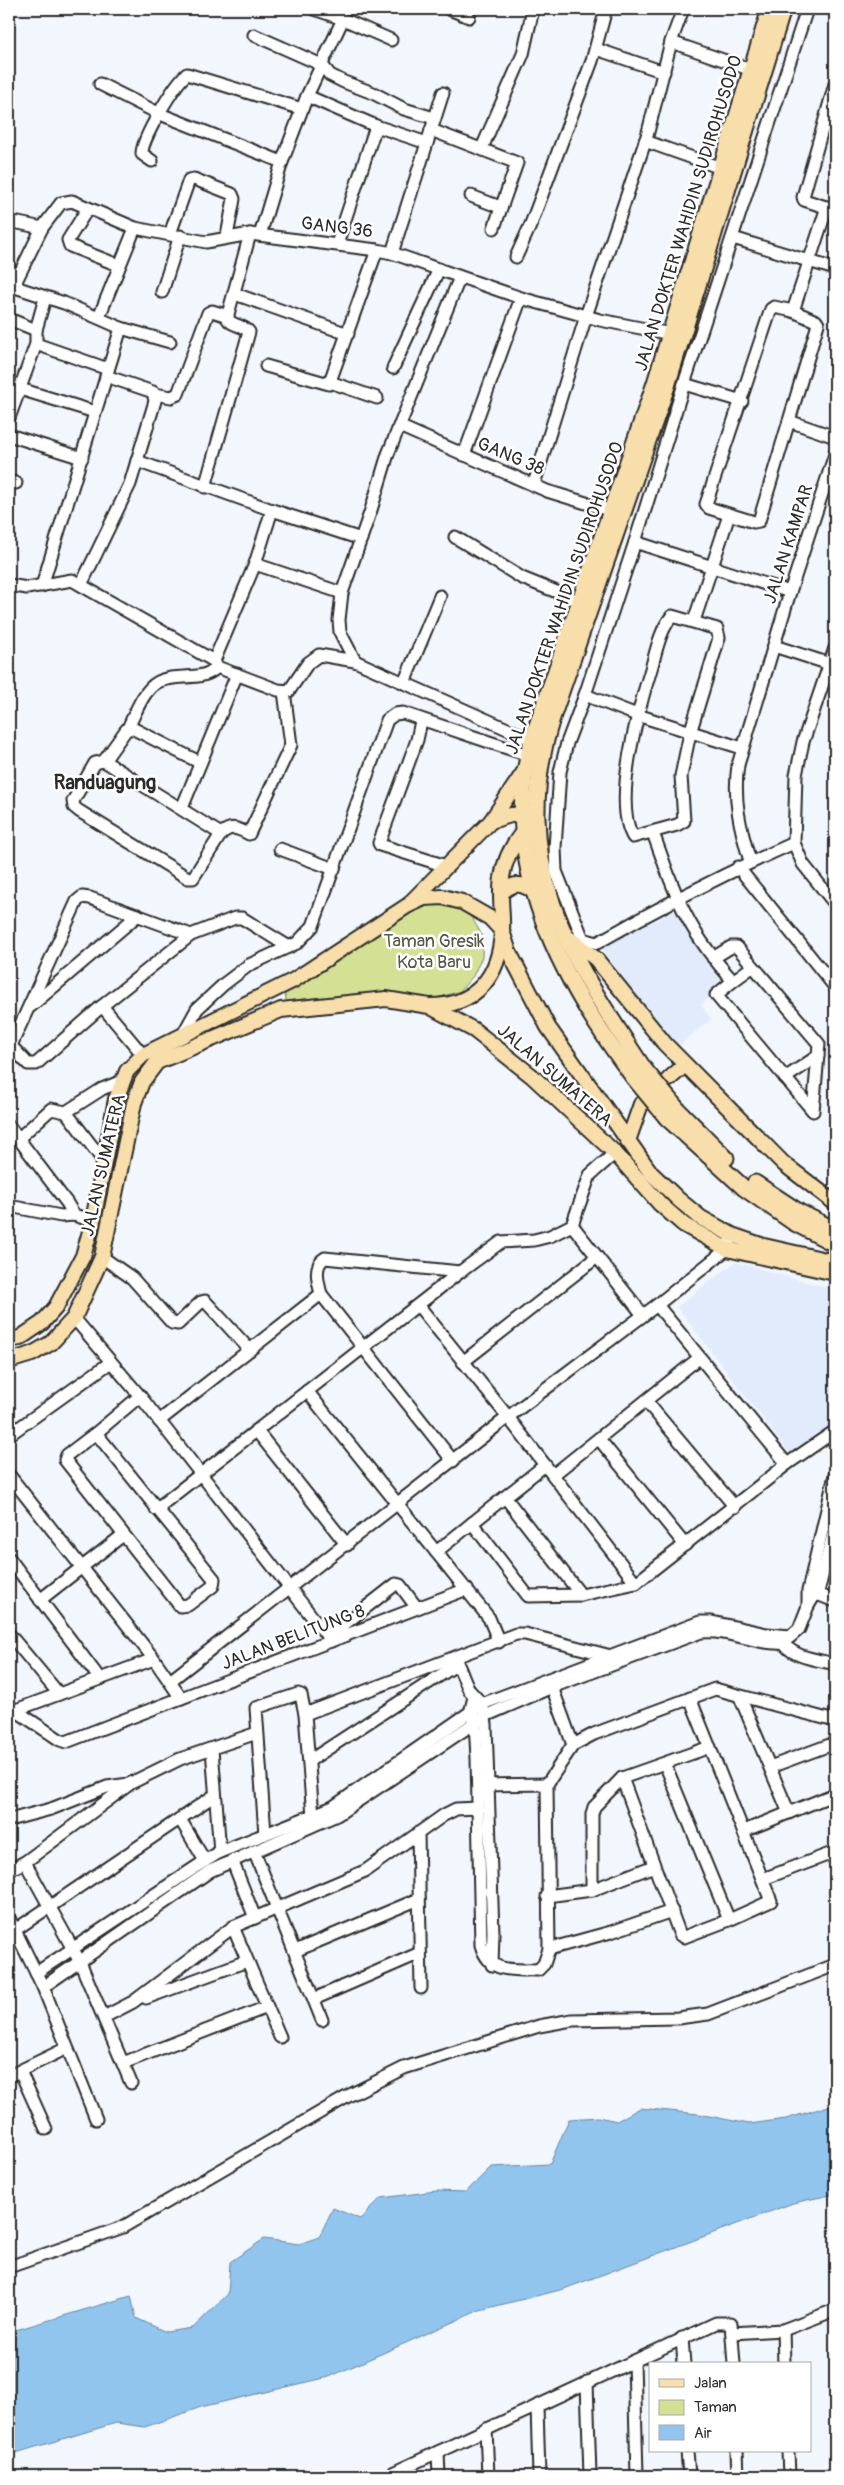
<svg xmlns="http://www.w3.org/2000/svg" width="844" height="2485" font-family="Pangolin,sans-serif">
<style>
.built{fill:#e2ebfb}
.green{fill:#d4e194;stroke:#808660}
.water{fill:#91c5ee;stroke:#6887a0}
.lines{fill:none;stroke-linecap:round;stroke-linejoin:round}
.minor-casing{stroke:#2b2b2b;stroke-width:15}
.major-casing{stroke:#2b2b2b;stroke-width:18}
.highway-casing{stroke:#2b2b2b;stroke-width:19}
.minor{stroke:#fff;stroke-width:11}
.major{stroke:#f8deab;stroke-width:14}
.highway{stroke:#f8deab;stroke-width:15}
.highway-bridge-casing{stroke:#2b2b2b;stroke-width:19;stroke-linecap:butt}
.highway-bridge{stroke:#f8deab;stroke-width:15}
.labels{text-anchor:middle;stroke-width:5;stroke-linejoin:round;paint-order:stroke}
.street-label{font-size:18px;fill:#2b2b2b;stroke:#fff}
.park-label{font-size:18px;fill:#555845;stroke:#fff}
.quarter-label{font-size:20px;font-weight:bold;fill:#2b2b2b;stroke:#fff}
</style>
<rect width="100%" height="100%" fill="#f2f6fd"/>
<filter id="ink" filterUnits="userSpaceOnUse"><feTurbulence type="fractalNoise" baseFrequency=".02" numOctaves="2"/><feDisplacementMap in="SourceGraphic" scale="10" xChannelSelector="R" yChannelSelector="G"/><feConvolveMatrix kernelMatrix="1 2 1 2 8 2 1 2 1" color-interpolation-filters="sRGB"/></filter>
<g filter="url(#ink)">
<g class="built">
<path d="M676,910L727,980L701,1005L711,1019L674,1049L651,1022L602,947Z"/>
<path d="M735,1262L835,1290V1423L792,1456L677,1307Z"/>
</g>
<path class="green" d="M425,904L458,907L472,918L483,937L482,957L473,976L460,991L437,998L287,1003L284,991Z"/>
<path class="water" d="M835,2104V2194L793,2203L564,2289L480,2310L329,2377L201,2407L145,2427L116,2423L9,2455V2332L131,2296L136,2318L166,2332L193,2328L228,2294L230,2262L264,2239L299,2244L319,2237L333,2208L360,2219L381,2198L436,2191L466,2192L491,2167L550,2164L569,2119L598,2117L617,2121L640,2108L699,2114L749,2124L786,2119Z"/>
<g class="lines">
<defs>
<g id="minor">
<path d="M449,9L469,17"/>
<path d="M807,9L684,384L635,542L585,695L567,743L560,772L555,848L556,871L583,939L597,943C661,906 726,873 794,843L803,864L835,904"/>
<path d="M343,19L391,40"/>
<path d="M254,35L322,65L330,75L344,82L373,93L404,109L434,118"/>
<path d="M671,42L752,70"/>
<path d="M596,49L664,72"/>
<path d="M100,84L160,114L282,162"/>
<path d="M835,84L803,197L804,200L835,210"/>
<path d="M307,96L376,126L427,143"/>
<path d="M431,130L517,163L494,228"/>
<path d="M645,141L721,168"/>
<path d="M482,148L523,54L533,9"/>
<path d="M152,161L142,154C141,140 175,83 187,74L302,109"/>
<path d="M471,196L500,207"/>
<path d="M88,208L68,240L70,246L118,265"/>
<path d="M9,221L42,228L61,203L72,201L135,228L206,242L250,234L377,250L392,253L521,298L600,320L671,334"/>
<path d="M170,234L189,180L194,179L232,194L234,199L227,236"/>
<path d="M260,235L282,162L307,96L343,19L314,9"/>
<path d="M733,238L835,269"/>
<path d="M337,244L376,126"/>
<path d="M392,253L443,93"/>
<path d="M516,257L531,224L592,61L606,9"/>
<path d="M9,270L14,273L18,288L64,303L121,328L42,586"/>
<path d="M16,281L42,228"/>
<path d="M162,292L180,236"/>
<path d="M235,294L348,334"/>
<path d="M774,307L793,311L816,321L818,324L759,521L754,522L709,508L706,504L771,309Z"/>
<path d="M793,311L827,207"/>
<path d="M99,317L135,228"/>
<path d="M9,319L36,330"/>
<path d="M121,328L170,342"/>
<path d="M36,344L108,369"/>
<path d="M266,366L329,384L377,250"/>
<path d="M393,368L439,269"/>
<path d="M330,382L377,398"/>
<path d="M684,384L742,401"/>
<path d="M20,389L95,412"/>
<path d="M155,394L171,397L178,394L208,313L212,311L228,316"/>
<path d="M9,418L36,344V330L45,298"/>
<path d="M789,421L835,437"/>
<path d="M399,426L547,491L612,511"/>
<path d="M9,435L82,458"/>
<path d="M464,455L521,298"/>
<path d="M137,461L272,510L255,564L214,661L217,667L278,690L289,691L308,663L319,655L355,661L532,740"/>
<path d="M9,481L16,483"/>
<path d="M534,484L586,316L647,136L671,42L683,9"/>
<path d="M205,487L249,332C244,325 231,326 227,318L250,234"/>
<path d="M272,510L361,539"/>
<path d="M455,537L522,578L579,601"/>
<path d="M635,542L790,592"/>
<path d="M255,564L342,593"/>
<path d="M9,585L27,588L72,580L214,661"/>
<path d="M81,585L130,484L155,401L153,392L106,376"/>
<path d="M672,616L717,629L719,638L690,733L681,776L684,821L677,825L633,837C612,803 639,707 651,669C656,652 660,630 672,616Z"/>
<path d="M694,621L729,515"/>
<path d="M774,646L830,664"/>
<path d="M355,661L340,632L339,620L342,593L371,510L388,454L460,277"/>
<path d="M404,683L440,596"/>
<path d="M585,695L637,715L742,748"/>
<path d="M421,721L417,740L379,843L380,845L446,866"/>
<path d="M128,728C135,714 143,690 158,682C177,672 202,683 217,667"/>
<path d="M104,761L126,730L132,728L199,762"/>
<path d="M182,808L237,674"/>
<path d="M653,833C664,862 673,892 688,919C700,942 716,962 733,981L716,995L813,1111L819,1044L737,947H731L713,958"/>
<path d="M221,834L104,761L95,763L73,801L74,807L79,811L188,878H193L221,834C231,825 237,828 249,834L291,745L284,691"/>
<path d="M794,843L796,775L803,742L835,648"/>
<path d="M280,849L334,869"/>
<path d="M750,861C740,828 733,799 738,765L790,592L835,454"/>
<path d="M738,867L835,987"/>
<path d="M733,981L752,967"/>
<path d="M31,1006L138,915"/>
<path d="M102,1006L143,1055"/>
<path d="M182,1036L197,1009L224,984L249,965L297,943L313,926L387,720L395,714L403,713L528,755"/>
<path d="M11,1046L28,1064H36L102,1006L191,935L235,918H242L289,947"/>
<path d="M9,1050L77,901L82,897L90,898L191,935"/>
<path d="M785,1078L818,1056"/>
<path d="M9,1126L67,1203L74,1215"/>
<path d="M19,1138L51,1109L66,1112"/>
<path d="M105,1163L66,1112L102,1089L122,1081"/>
<path d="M9,1206L61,1216L74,1215L93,1221"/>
<path d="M572,1225L643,1315"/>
<path d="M102,1257L132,1278L172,1323L178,1324L201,1302L205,1301L250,1350"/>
<path d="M418,1305L508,1417L636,1583"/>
<path d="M74,1318L140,1396L331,1641"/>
<path d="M463,1362L597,1257"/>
<path d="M307,1391L489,1618L499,1642"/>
<path d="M646,1401L735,1507"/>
<path d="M159,1421L321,1294"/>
<path d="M256,1430L347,1545"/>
<path d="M96,1433L214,1579L213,1586L188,1605L180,1606L65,1460L67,1455L96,1433L140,1396"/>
<path d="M9,1435L111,1362"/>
<path d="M599,1439L685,1545"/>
<path d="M453,1461L321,1294C318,1282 313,1265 325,1258L460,1272"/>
<path d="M787,1464L835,1431"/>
<path d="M9,1475L154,1659L181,1698"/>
<path d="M553,1475L699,1358"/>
<path d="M505,1497L581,1595"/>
<path d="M156,1509L460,1272L501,1242L534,1240L550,1236L572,1225L590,1175L615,1153"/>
<path d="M472,1523L528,1596L581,1595L636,1583L787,1464L657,1305"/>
<path d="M436,1552L545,1465"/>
<path d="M9,1558L100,1679"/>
<path d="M809,1591L835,1601"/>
<path d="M40,1600L123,1535"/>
<path d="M808,1606V1591L835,1475"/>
<path d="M9,1634L59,1694"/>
<path d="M328,1637L396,1584L400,1585L417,1608"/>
<path d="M782,1638C786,1657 819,1660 835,1664"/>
<path d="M455,1658L469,1690L482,1704L486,1724L493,1933L492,1965"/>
<path d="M170,1681L508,1417L657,1305L727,1249L732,1235"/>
<path d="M552,1687L573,1745"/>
<path d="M474,1697L471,1709L475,1722L477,1758L481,1945C490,1975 513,1969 538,1970L544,1964L549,1949L547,1784L573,1745L594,1734L715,1689L835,1721"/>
<path d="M740,1697L789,1813"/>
<path d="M9,1706L60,1740L66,1742L467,1589"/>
<path d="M13,1711L154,1659"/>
<path d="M305,1714L516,1634H525L611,1656"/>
<path d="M212,1749L220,1852"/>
<path d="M309,1761L456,1665"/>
<path d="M665,1764L729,1920"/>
<path d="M770,1767L835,1743"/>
<path d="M622,1778L710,1747"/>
<path d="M481,1785L547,1784"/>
<path d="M180,1819L205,1861"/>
<path d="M9,1820L51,1809L107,1787L129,1784"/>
<path d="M744,1831L835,1794"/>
<path d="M418,1833L421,1988"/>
<path d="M265,1834L256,1708L298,1694L301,1695L305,1714L313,1816"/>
<path d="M254,1851L322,2020"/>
<path d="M232,1860L255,1918"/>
<path d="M25,1862L80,1962L131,2083"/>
<path d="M9,1870L25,1862L131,1783L180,1759L257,1733"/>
<path d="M763,1879L835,1852"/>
<path d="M592,1890V1814L594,1807L622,1778L680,1935L684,1937L729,1920L771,1901L690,1698"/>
<path d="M547,1896L592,1890L654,1866"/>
<path d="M9,1918L43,1987L96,2119"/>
<path d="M233,1927L280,2037"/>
<path d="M15,1930L215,1795"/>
<path d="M549,1949L611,1932L672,1911"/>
<path d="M295,1951L419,1899"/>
<path d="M36,1973L205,1861L220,1852L333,1807L482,1704L700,1622H712L767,1634L791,1636"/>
<path d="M43,1987L210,1871L337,1815L485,1716L552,1687L701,1632C729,1629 756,1645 783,1643L799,1629L808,1606L819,1588L835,1527"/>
<path d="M146,1998L247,1961"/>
<path d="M314,1999L420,1953"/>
<path d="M104,2017L133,2002L233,1927L365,1871L444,1815L456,1809L478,1808"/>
<path d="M123,2063L267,2007"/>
<path d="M20,2071L46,2129"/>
<path d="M9,2076L67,2048"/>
<path d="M9,2267L123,2227L350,2095L404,2068L539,2026L572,2020L678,2018L708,2014L835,1965"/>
<path d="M783,2330L784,2364"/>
<path d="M732,2333L783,2330L835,2310"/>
<path d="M682,2338L684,2364"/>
<path d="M634,2361L637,2476"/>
<path d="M587,2382L590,2476"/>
<path d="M537,2406L539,2476"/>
<path d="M486,2429L488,2476"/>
<path d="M687,2451L689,2476"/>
<path d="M737,2451L738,2476"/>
<path d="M788,2451L789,2476"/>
<path d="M438,2452L439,2476"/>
<path d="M386,2476L716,2323H731L734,2364"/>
</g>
<g id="major">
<path d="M491,821L511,815L535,814"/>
<path d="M501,893C513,883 520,882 533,891"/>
<path d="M412,901L491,821L524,772"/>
<path d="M565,935L596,959L665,1044L784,1164L835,1203"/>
<path d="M430,1006C476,1006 500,976 502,931C503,913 499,895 502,878C504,861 512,846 522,833L532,831"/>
<path d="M669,1079L685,1065"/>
<path d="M628,1141L641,1104"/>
<path d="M9,1340L20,1338L42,1323L56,1307L83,1256L93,1221L116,1099L127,1071L143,1055L294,980L407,906L424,898L443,897L462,902L490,918L502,931L509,952L548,1027L651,1173L679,1200L701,1218L732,1235L764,1246L835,1262"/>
<path d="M9,1361L32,1354L51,1343L74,1318L102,1257L134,1103L142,1082L157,1062L281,1010L386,999L429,1006L474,1030L532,1076L615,1153L660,1204L684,1225L727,1249L835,1273"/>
</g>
<g id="highway">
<path d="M644,1069C567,953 508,862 552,718L667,386L783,9"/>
<path d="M634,1078C562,982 497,863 532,740L655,383L770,9"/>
<path d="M678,1110L726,1158"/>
<path d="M667,1118L744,1188L793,1222L835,1244"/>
<path d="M755,1183L799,1212L835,1230"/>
</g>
</defs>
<use href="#minor" class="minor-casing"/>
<use href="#major" class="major-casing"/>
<use href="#highway" class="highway-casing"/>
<use href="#minor" class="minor"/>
<use href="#major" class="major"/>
<use href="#highway" class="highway"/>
<defs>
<g id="highway-bridge">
<path d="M644,1069L678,1110"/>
<path d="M634,1078L667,1118"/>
</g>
</defs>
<use href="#highway-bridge" class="highway-bridge-casing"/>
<use href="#highway-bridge" class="highway-bridge"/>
</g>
</g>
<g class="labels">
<g class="street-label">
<text transform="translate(688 213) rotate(-73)" y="6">JALAN DOKTER WAHIDIN SUDIROHUSODO</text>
<text transform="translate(337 227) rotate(7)" y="6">GANG 36</text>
<text transform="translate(511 456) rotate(23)" y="6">GANG 38</text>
<text transform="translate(788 544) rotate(-72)" y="6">JALAN KAMPAR</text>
<text transform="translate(564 598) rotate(-71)" y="6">JALAN DOKTER WAHIDIN SUDIROHUSODO</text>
<text transform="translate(555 1075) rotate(41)" y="6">JALAN SUMATERA</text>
<text transform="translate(103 1165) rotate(-77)" y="6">JALAN SUMATERA</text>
<text transform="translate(293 1637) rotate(-21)" y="6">JALAN BELITUNG 8</text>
</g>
<g class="park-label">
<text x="434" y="947">Taman Gresik<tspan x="434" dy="21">Kota Baru</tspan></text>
</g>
<g class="quarter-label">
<text x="105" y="789">Randuagung</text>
</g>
</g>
<rect width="844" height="2485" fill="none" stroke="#fff" stroke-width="30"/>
<rect x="15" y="15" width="814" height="2455" fill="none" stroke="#2b2b2b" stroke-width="2" filter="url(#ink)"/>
<rect x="649" y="2362" width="162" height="90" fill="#ffffff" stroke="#aaaaaa"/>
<rect x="659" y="2379" width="25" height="8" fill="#f8deab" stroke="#aaaaaa"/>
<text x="694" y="2388" font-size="15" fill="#2b2b2b">Jalan</text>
<rect x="659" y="2400" width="25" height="15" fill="#d4e194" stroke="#aaaaaa"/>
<text x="694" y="2412" font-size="15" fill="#2b2b2b">Taman</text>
<rect x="659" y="2425" width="25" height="15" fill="#91c5ee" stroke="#aaaaaa"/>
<text x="694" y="2438" font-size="15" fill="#2b2b2b">Air</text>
</svg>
